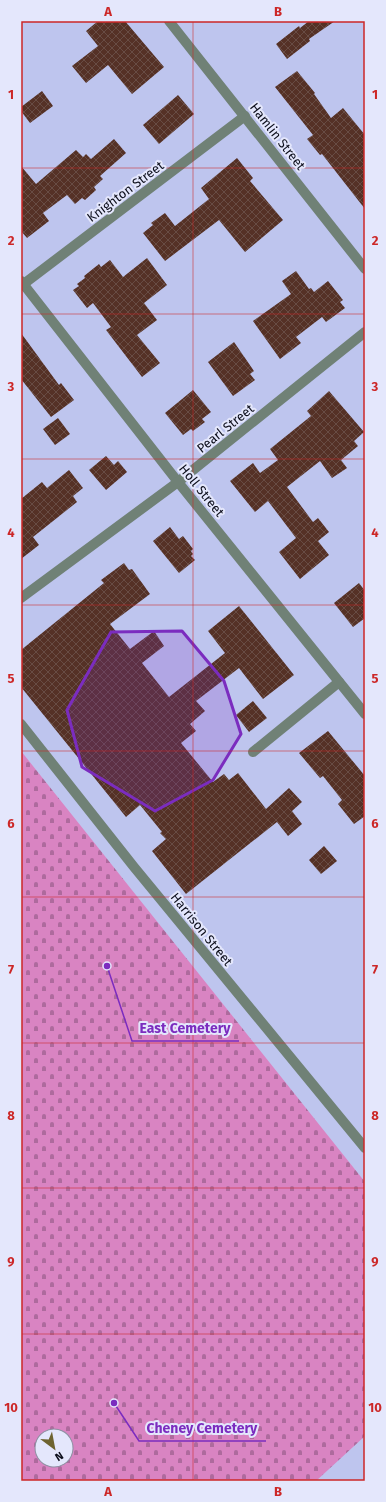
<svg xmlns="http://www.w3.org/2000/svg" width="386" height="1502" font-family="'Fira Sans',sans-serif">
<style>
.cemetery{fill:url(#cemetery-stones);fill-rule:evenodd}
.building{fill:url(#building-cross-hatch)}
.lines{fill:none;stroke-linecap:round;stroke-linejoin:round}
.street{stroke:#708176;stroke-width:10}
.marked{fill:#7b2cbf;fill-opacity:0.2;stroke:#7b2cbf;stroke-width:3;stroke-linejoin:round}
.grid{fill:none;stroke:#cc2727;stroke-width:1;stroke-opacity:0.55}
.labels{text-anchor:middle;stroke-width:4;stroke-linejoin:round;paint-order:stroke}
.street-label{font-size:13px;fill:#0b0d1a;stroke:#e4e7fc}
.leader{fill:none;stroke:#7b2cbf;stroke-width:1.5}
.callout-dot{fill:#7b2cbf;stroke:#e4e7fc;stroke-width:1.5}
.callout-label{font-size:14px;text-anchor:middle;font-weight:bold;fill:#7b2cbf;stroke:#e4e7fc;stroke-width:4;stroke-linejoin:round;paint-order:stroke}
.neatline{fill:none;stroke:#cc2727;stroke-width:1.5}
.grid-label{font-size:13px;text-anchor:middle;font-weight:bold;fill:#cc2727}
</style>
<defs>
<pattern id="cemetery-stones" width="16" height="16" patternUnits="userSpaceOnUse"><rect width="16" height="16" fill="#d984c2"/><path d="M2 7V4a2 2 0 0 1 4 0v3zM10 15v-3a2 2 0 0 1 4 0v3z" fill="#ae6a9d"/></pattern>
<pattern id="building-cross-hatch" width="8" height="8" patternUnits="userSpaceOnUse"><rect width="8" height="8" fill="#553126"/><path d="M0 0l8 8M0 8l8-8" fill="none" stroke="#684c44"/></pattern>
</defs>
<rect width="100%" height="100%" fill="#bec5ee"/>
<path class="cemetery" d="M21,751L365,1182V1436L316,1481H21ZM42,1436H66V1460H42Z"/>
<g class="building">
<path d="M98,21H125L164,67L132,94L108,65L86,83L72,66L98,46L86,31Z"/>
<path d="M309,21H335L309,39L310,41L287,59L276,44L299,26L300,28Z"/>
<path d="M297,71L315,93L314,94L331,118L343,108L365,135V209L322,154L320,155L307,139L313,135L275,87Z"/>
<path d="M42,91L53,106L30,123L21,111V107Z"/>
<path d="M178,95L194,114L159,144L143,125Z"/>
<path d="M114,139L126,153L100,176L103,179L94,187L96,190L85,200L82,198L75,204L67,195L43,213L49,221L27,238L21,231V166L36,184L76,150L83,157L86,154L91,159Z"/>
<path d="M237,158L253,178L250,181L283,220L245,252L219,220L165,261L143,233L153,225L151,223L165,213L175,226L209,199L201,188Z"/>
<path d="M147,258L167,285L144,303L157,320L137,335L160,363L142,377L106,330L111,327L93,303L87,308L73,290L79,286L77,284L85,278L84,276L99,264L101,267L110,260L123,277Z"/>
<path d="M296,271L309,289L311,288L314,292L328,281L343,300L340,302L345,308L326,322L322,317L296,337L301,343L280,359L253,321L291,294L282,281Z"/>
<path d="M21,333L59,385L61,383L74,400L51,417L21,379Z"/>
<path d="M234,342L254,371L250,374L255,380L233,396L208,362Z"/>
<path d="M193,390L211,412L202,419L205,422L193,431L191,429L183,435L165,413Z"/>
<path d="M329,391L364,432L354,441L358,446L341,460L347,468L332,478L320,461L287,487L313,522L318,518L329,532L318,541L329,555L300,579L279,552L296,538L268,501L255,512L230,481L253,463L260,473L278,460L270,449L311,416L307,411Z"/>
<path d="M58,418L70,434L55,445L43,429Z"/>
<path d="M106,456L114,465L118,461L127,472L106,490L89,470Z"/>
<path d="M69,470L83,488L73,496L77,502L33,537L39,545L21,559V499L42,482L47,488Z"/>
<path d="M170,527L179,539L183,536L193,549L191,551L193,554L191,556L195,560L179,573L153,541Z"/>
<path d="M124,563L129,570L132,569L150,594L110,624L130,649L154,631L164,646L142,663L169,697L225,653L208,631L239,606L294,675L263,699L239,668L196,701L205,711L190,724L196,731L181,743L213,782L224,774L229,780L238,773L266,809L289,788L302,802L292,811L302,824L288,836L277,822L186,894L152,851L166,839L160,833L162,832L140,805L126,817L21,687V650L104,583L101,580Z"/>
<path d="M359,583L365,591V618L353,627L334,603Z"/>
<path d="M253,701L267,718L249,732L236,715Z"/>
<path d="M328,731L365,776V816L354,824L338,804L342,800L323,776L320,778L299,753Z"/>
<path d="M324,846L337,861L321,874L309,860Z"/>
</g>
<g class="lines">
<g class="street">
<path d="M169,21L365,269"/>
<path d="M21,281L178,482L365,714"/>
<path d="M21,286L245,116"/>
<path d="M21,598L178,482L365,332"/>
<path d="M21,724L134,867L365,1148"/>
<path d="M253,752L339,682"/>
</g>
</g>
<path class="marked" d="M182,631L224,681L241,734L213,780L155,811L82,767L67,710L111,632Z"/>
<path class="grid" d="M193,21V1481M21,168H365M21,314H365M21,459H365M21,605H365M21,751H365M21,897H365M21,1043H365M21,1188H365M21,1334H365"/>
<g class="labels">
<g class="street-label">
<text transform="translate(278 136) rotate(52)" y="5">Hamlin Street</text>
<text transform="translate(125 191) rotate(-37)" y="5">Knighton Street</text>
<text transform="translate(225 428) rotate(-39)" y="5">Pearl Street</text>
<text transform="translate(202 490) rotate(51)" y="5">Holl Street</text>
<text transform="translate(202 929) rotate(51)" y="5">Harrison Street</text>
</g>
</g>
<path class="leader" d="M107 966L132 1041H239M114 1403L139 1441H266"/>
<g class="callout-dot">
<circle cx="107" cy="966" r="4"/>
<circle cx="114" cy="1403" r="4"/>
</g>
<g class="callout-label">
<text x="185" y="1033">East Cemetery</text>
<text x="202" y="1433">Cheney Cemetery</text>
</g>
<rect width="386" height="1502" fill="none" stroke="#e4e7fc" stroke-width="44"/>
<g transform="translate(54 1448) rotate(148)"><circle r="19" fill="#e4e7fc" stroke="#8d90a2"/>
<path d="M0-3L7 15L0 10L-7 15Z" fill="#6e6330"/>
<text y="-6" font-size="11" font-weight="bold" text-anchor="middle" fill="#0b0d1a">N</text>
</g>
<rect x="22" y="22" width="342" height="1458" class="neatline"/>
<g class="grid-label">
<text x="108" y="16">A</text>
<text x="278" y="16">B</text>
<text x="11" y="99">1</text>
<text x="375" y="99">1</text>
<text x="11" y="245">2</text>
<text x="375" y="245">2</text>
<text x="11" y="391">3</text>
<text x="375" y="391">3</text>
<text x="11" y="537">4</text>
<text x="375" y="537">4</text>
<text x="11" y="683">5</text>
<text x="375" y="683">5</text>
<text x="11" y="828">6</text>
<text x="375" y="828">6</text>
<text x="11" y="974">7</text>
<text x="375" y="974">7</text>
<text x="11" y="1120">8</text>
<text x="375" y="1120">8</text>
<text x="11" y="1266">9</text>
<text x="375" y="1266">9</text>
<text x="11" y="1412">10</text>
<text x="375" y="1412">10</text>
<text x="108" y="1496">A</text>
<text x="278" y="1496">B</text>
</g>
</svg>
